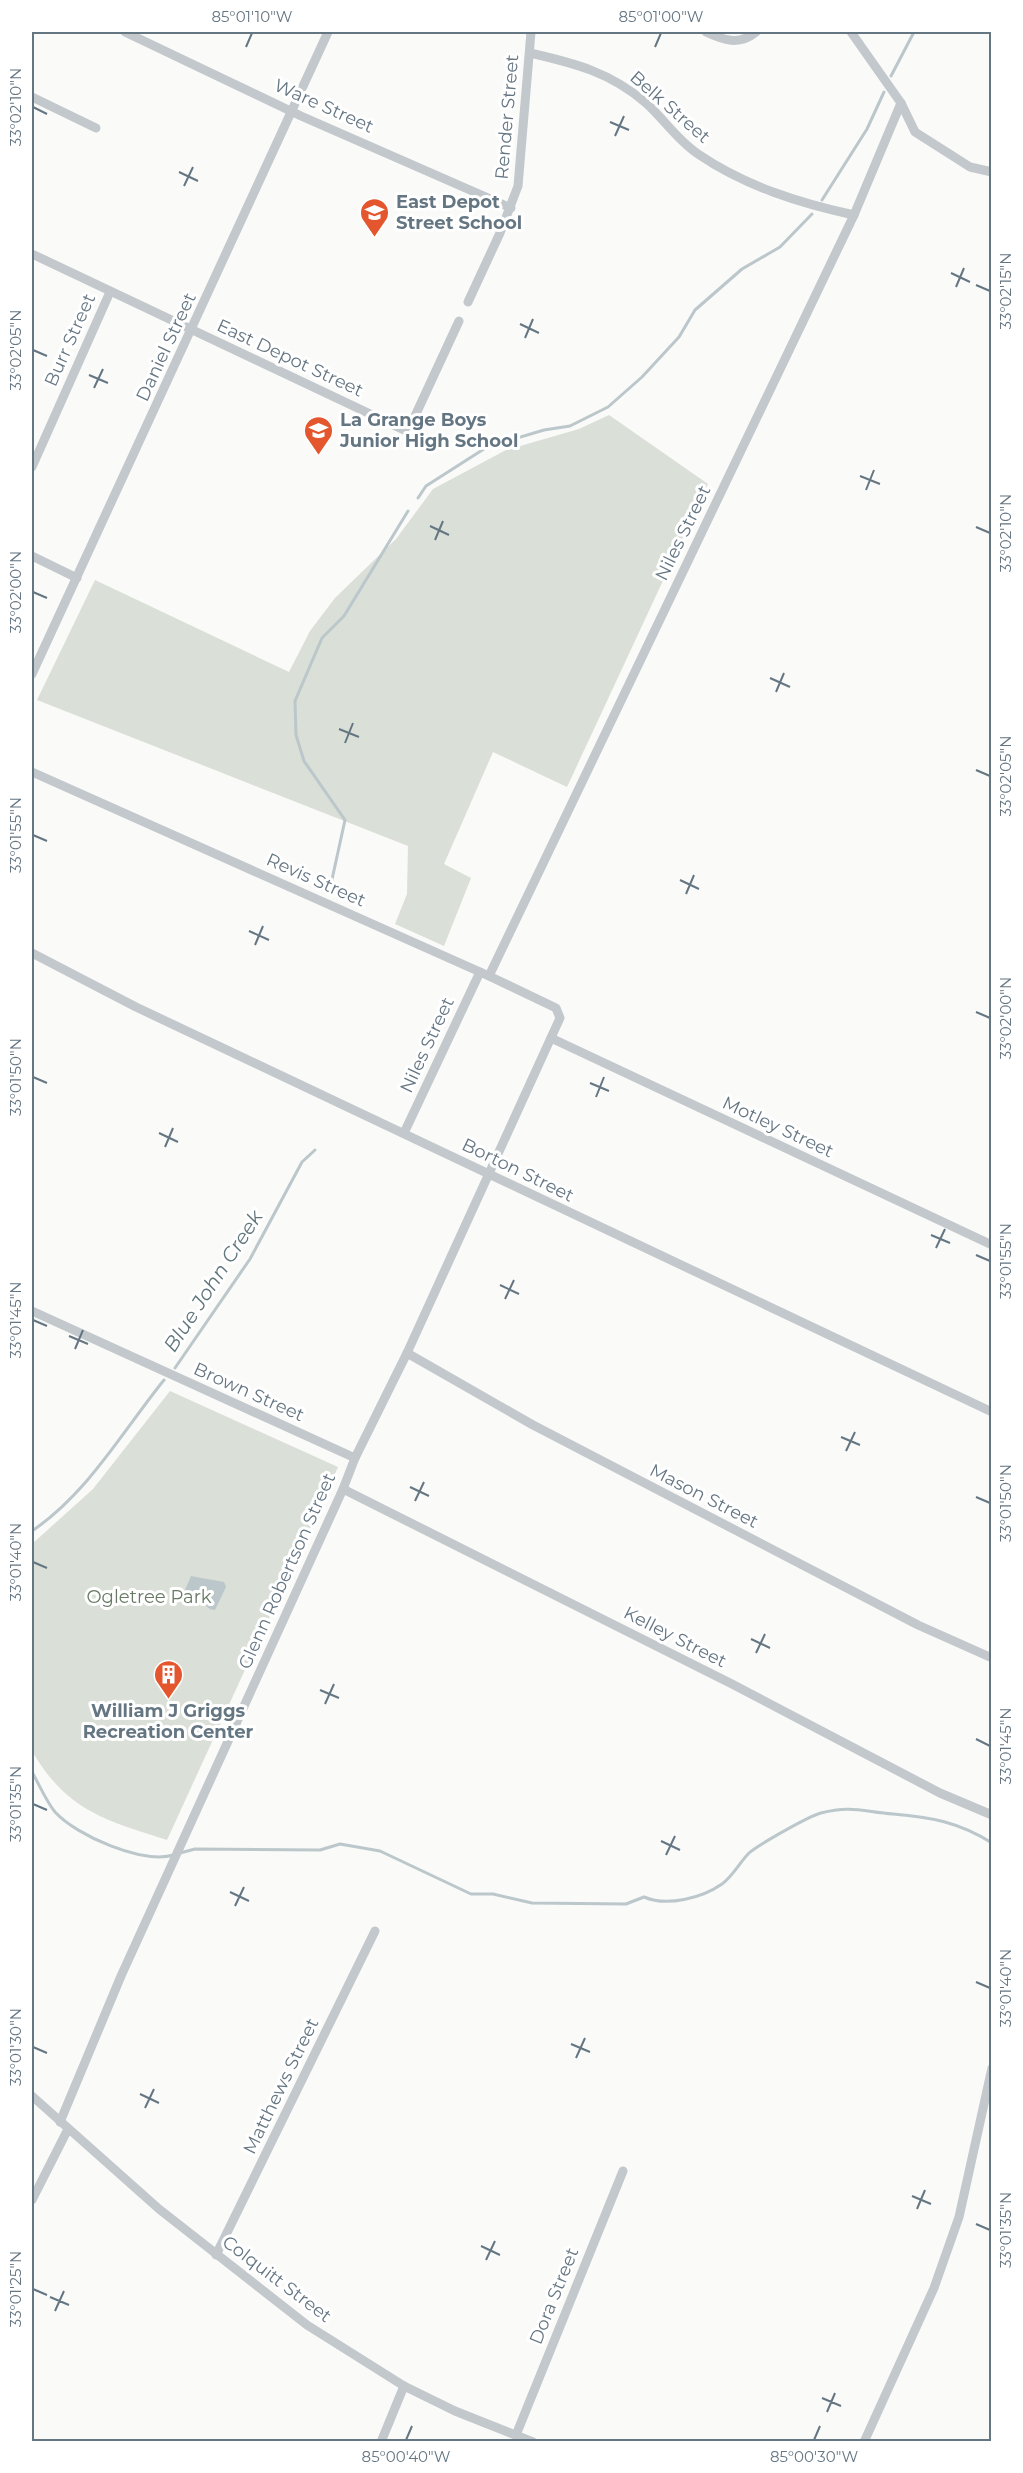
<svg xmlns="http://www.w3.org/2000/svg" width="1023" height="2473" font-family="Montserrat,sans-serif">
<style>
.green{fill:#dadfd7}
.water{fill:#bbc7cb}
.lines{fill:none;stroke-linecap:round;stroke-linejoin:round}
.stream{stroke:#bbc7cb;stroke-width:3}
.minor{stroke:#c3c8cc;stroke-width:9}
.ticks{fill:none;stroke:#657683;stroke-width:2}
.labels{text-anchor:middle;stroke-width:6;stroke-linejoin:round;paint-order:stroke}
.street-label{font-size:18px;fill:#657683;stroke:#fff}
.poi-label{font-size:18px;font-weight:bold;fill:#657683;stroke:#fff;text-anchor:start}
.park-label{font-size:18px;fill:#687a64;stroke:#fff}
.water-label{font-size:20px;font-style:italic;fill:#60757c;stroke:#fff}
.neatline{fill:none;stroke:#657683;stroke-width:2}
.ticks-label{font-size:15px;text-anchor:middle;fill:#657683}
</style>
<rect width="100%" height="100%" fill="#fafaf8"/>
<g class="green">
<path d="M609,415L708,484L567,787L493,752L444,864L471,878L444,946L395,924L407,894L408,846L37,700L95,580L289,672L310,631L335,598L396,539L433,489L506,450L579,429Z"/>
<path d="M170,1391L338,1467L167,1840C105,1820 67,1811 32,1751V1544L93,1489Z"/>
</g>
<path class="water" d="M191,1576L224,1582L226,1587L215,1610L210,1609L185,1590Z"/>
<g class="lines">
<g class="stream">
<path d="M891,76L914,32"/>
<path d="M822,200L867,129L884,92"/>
<path d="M418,498L426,486L487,447L544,430L570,426L608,407L642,377L679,337L695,310L742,269L780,247L812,214"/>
<path d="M331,884L345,820L304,761L296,735L295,701L322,638L344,616L408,511"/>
<path d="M175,1368L250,1259L302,1162L315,1150"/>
<path d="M32,1531C88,1493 122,1432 164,1380"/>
<path d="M32,1772C39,1784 46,1801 55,1812C77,1836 142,1864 174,1855"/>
<path d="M180,1853L195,1849L320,1850L340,1844L380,1851L471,1894H493L532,1903L626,1904L644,1897C667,1907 702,1898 722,1884C733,1876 740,1862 749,1853C758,1845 809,1816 821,1813C851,1805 865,1812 893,1814C930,1817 959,1822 992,1843"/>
</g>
<g class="minor">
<path d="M125,32L301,116L511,208"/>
<path d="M706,32C723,40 739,46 756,32"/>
<path d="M851,32L901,103L915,132L970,167L992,172"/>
<path d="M530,53C574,63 610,72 646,103C664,119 677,140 698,154C745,186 799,203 854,215"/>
<path d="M32,97L96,128"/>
<path d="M32,254L404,430L415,416L459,321"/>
<path d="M468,302L500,233L518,186L531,32"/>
<path d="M32,467L110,292"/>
<path d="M32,556L77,578"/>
<path d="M32,674L328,32"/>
<path d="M32,772L489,976L556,1008L560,1018L407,1353L355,1458L343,1489L121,1976L60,2122"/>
<path d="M32,953L136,1007L992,1412"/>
<path d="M489,976L854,215L901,103"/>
<path d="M551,1038L992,1245"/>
<path d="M404,1133L480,972"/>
<path d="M32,1311L355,1458"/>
<path d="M407,1353L533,1425L918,1625L992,1658"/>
<path d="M343,1489L732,1684L940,1793L992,1815"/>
<path d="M32,2096L159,2209L307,2325L404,2386L455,2411L533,2442"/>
<path d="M32,2200L68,2129"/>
<path d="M216,2255L375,1931"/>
<path d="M516,2435L623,2171"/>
<path d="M381,2442L404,2386"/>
<path d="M864,2442L934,2288L959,2217L992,2068"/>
</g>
</g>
<path class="ticks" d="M246,47L252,33M655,47L661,33M33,107L47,114M610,122L629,130M615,136L624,116M179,172L198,181M184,186L193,167M951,273L970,282M976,285L990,291M956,287L964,268M520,324L539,333M525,338L533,319M33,350L47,356M89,375L108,383M94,388L103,369M860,476L880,484M866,490L874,470M430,526L449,535M976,527L990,533M435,540L443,521M33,592L47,598M770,678L790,687M776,692L784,673M339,729L359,737M345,743L353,723M976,770L990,776M33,835L47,841M680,880L699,889M686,894L694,875M249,931L269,940M255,945L263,926M976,1012L990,1018M33,1077L47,1083M590,1083L609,1091M596,1097L604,1077M159,1133L178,1142M165,1147L173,1128M931,1235L950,1243M936,1248L945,1229M976,1255L990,1261M500,1285L519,1294M505,1299L514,1280M33,1320L47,1326M69,1336L88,1344M75,1349L83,1330M841,1437L860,1445M846,1451L855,1432M410,1487L429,1496M976,1497L990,1503M415,1501L424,1482M33,1562L47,1568M751,1639L770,1648M756,1653L765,1634M320,1690L339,1698M325,1704L334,1684M976,1739L990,1746M33,1804L47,1810M661,1841L680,1850M666,1855L675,1836M230,1892L249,1901M235,1906L244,1887M976,1982L990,1988M571,2044L590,2052M33,2047L47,2053M576,2058L585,2038M140,2094L159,2103M145,2108L154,2089M912,2196L931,2204M917,2209L925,2190M976,2224L990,2230M481,2246L500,2255M486,2260L495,2241M33,2289L47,2295M50,2297L69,2305M55,2311L64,2291M822,2398L841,2406M827,2412L835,2393M406,2440L412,2426M814,2440L820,2426"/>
<defs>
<symbol id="school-pin" viewBox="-11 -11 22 30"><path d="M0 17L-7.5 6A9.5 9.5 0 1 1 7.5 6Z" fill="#e4572e" stroke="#fff"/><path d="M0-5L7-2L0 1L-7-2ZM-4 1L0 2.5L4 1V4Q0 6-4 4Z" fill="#fff"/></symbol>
<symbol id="building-pin" viewBox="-11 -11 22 30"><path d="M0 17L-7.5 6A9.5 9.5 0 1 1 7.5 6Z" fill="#e4572e" stroke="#fff"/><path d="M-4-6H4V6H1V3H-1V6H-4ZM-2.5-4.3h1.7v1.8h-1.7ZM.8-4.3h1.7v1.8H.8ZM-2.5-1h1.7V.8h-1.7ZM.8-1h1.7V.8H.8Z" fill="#fff"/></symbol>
</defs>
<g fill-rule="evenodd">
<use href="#school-pin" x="358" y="196" width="33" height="45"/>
<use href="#school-pin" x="302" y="414" width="33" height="45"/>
<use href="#building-pin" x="152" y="1658" width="33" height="45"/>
</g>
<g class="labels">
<g class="street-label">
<text transform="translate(324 106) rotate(24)" y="6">Ware Street</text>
<text transform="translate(670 107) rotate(41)" y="6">Belk Street</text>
<text transform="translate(507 117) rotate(-85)" y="6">Render Street</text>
<text transform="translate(70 340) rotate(-66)" y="6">Burr Street</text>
<text transform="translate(166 347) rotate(-65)" y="6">Daniel Street</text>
<text transform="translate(290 358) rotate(25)" y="6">East Depot Street</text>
<text transform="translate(683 533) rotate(-64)" y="6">Niles Street</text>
<text transform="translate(316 880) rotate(24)" y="6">Revis Street</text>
<text transform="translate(427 1045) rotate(-65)" y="6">Niles Street</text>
<text transform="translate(778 1127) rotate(25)" y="6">Motley Street</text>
<text transform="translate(518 1170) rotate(26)" y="6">Borton Street</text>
<text transform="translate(249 1392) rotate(24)" y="6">Brown Street</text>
<text transform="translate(704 1496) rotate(27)" y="6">Mason Street</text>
<text transform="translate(287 1571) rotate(-66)" y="6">Glenn Robertson Street</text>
<text transform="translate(675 1637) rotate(27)" y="6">Kelley Street</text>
<text transform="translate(281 2086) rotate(-64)" y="6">Matthews Street</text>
<text transform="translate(277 2279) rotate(37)" y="6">Colquitt Street</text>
<text transform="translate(554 2296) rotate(-68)" y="6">Dora Street</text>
</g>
<g class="poi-label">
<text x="396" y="208">East Depot<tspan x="396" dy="21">Street School</tspan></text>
<text x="340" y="426">La Grange Boys<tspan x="340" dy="21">Junior High School</tspan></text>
<text x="168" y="1717" text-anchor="middle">William J Griggs<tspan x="168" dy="21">Recreation Center</tspan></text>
</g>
<g class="park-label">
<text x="149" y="1603">Ogletree Park</text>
</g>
<g class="water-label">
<text transform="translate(213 1281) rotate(-57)" y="7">Blue John Creek</text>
</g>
</g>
<rect width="1023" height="2473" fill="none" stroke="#ffffff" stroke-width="66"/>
<rect x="33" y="33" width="957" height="2407" class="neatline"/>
<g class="ticks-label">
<text x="252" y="22">85°01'10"W</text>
<text x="661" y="22">85°01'00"W</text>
<text transform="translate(16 107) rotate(-90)" y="5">33°02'10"N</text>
<text transform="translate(1006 291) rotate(-90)" y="5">33°02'15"N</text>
<text transform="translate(16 350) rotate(-90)" y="5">33°02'05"N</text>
<text transform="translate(1006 533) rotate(-90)" y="5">33°02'10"N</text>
<text transform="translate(16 592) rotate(-90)" y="5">33°02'00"N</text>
<text transform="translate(1006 776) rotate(-90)" y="5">33°02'05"N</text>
<text transform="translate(16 835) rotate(-90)" y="5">33°01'55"N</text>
<text transform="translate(1006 1018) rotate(-90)" y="5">33°02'00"N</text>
<text transform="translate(16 1077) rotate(-90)" y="5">33°01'50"N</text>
<text transform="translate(1006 1261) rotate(-90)" y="5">33°01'55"N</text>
<text transform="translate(16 1320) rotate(-90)" y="5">33°01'45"N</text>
<text transform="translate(1006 1503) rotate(-90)" y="5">33°01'50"N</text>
<text transform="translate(16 1562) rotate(-90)" y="5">33°01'40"N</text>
<text transform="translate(1006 1746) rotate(-90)" y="5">33°01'45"N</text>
<text transform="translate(16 1804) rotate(-90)" y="5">33°01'35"N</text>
<text transform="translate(1006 1988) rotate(-90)" y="5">33°01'40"N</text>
<text transform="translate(16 2047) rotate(-90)" y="5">33°01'30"N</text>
<text transform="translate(1006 2230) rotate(-90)" y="5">33°01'35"N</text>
<text transform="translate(16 2289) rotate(-90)" y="5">33°01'25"N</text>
<text x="406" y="2462">85°00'40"W</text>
<text x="814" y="2462">85°00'30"W</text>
</g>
</svg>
